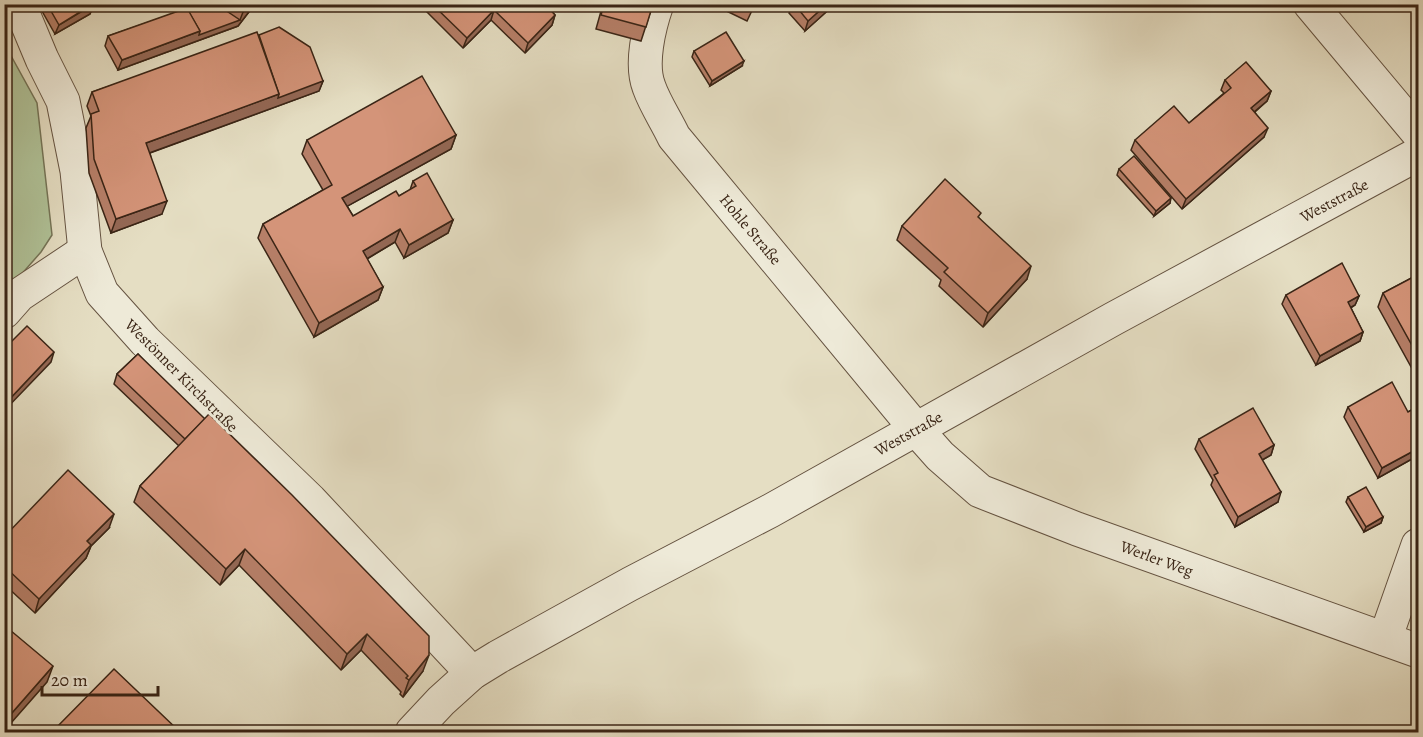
<svg xmlns="http://www.w3.org/2000/svg" width="1423" height="737" font-family="Alegreya,serif">
<style>
.green{fill:#b0c298;stroke:#757457;stroke-width:1.5}
.lines{fill:none;stroke-linecap:round;stroke-linejoin:round}
.street-casing{stroke:#655341;stroke-width:35}
.street{stroke:#eeead8;stroke-width:33}
.wall{fill:#b67f68;stroke:#3a2516;stroke-width:1.5}
.shaded-wall{fill:#946855;stroke:#3a2516;stroke-width:1.5}
.building{fill:#d49479;stroke:#3a2516;stroke-width:1.5}
.labels{text-anchor:middle;stroke-width:6;stroke-linejoin:round;paint-order:stroke}
.street-label{font-size:16px;fill:#3a2516;stroke:#eeead8}
</style>
<rect width="100%" height="100%" fill="#e5dec3"/>
<filter id="stains"><feTurbulence type="fractalNoise" baseFrequency=".00333" numOctaves="4"/><feColorMatrix values="0 0 0 0 .2 0 0 0 0 .09 0 0 0 0 .02 0 0 0 .5 -.17"/></filter>
<radialGradient id="worn" r=".72"><stop offset=".6" stop-color="#630" stop-opacity="0"/><stop offset="1" stop-color="#630" stop-opacity=".3"/></radialGradient>
<path class="green" d="M4,43L37,103L52,235L41,252L5,293Z"/>
<g class="lines">
<defs>
<g id="street">
<path d="M19,4L42,59L63,101L77,171L85,251L102,293L145,341L310,500L472,673"/>
<path d="M657,4C649,27 640,64 649,87C655,104 666,120 674,137L916,429L940,456L980,491L1077,529L1418,651"/>
<path d="M1310,4L1418,133"/>
<path d="M4,312L19,295L85,251"/>
<path d="M1385,639L1418,545"/>
<path d="M412,732L441,701L472,673L498,657L630,584L770,511L1113,319L1418,154"/>
</g>
</defs>
<use href="#street" class="street-casing"/>
<use href="#street" class="street"/>
</g>
<g class="wall">
<path d="M38,4H94L90,14L55,34Z"/>
<path d="M191,4H255L238,26L118,70L105,46L108,36L187,9Z"/>
<path d="M419,4H545L555,15L552,25L525,53L491,20L463,48Z"/>
<path d="M603,4H653L641,41L596,29Z"/>
<path d="M712,4H755L747,21Z"/>
<path d="M792,4H835L805,31L789,13Z"/>
<path d="M259,35L323,81L319,91L150,153L162,214L111,233L89,173L86,128L91,116L87,106L92,92Z"/>
<path d="M694,51L742,66L710,86L692,57Z"/>
<path d="M1225,80L1271,91L1267,101L1255,112L1264,137L1182,209L1131,150L1135,140L1189,123L1224,93L1221,90Z"/>
<path d="M456,135L451,149L347,206L353,216L399,196L410,190L413,181L453,220L448,233L404,258L395,242L367,259L383,287L378,300L314,337L258,238L263,224L323,190L302,154L307,140Z"/>
<path d="M1119,169L1170,203L1154,216L1117,175Z"/>
<path d="M979,218L1027,279L983,327L939,286L941,280L897,240L902,226Z"/>
<path d="M1419,274V372L1415,374L1378,307L1383,293Z"/>
<path d="M1286,295L1359,296L1355,305L1351,308L1363,332L1360,341L1316,365L1282,304Z"/>
<path d="M138,354L423,671L403,697L400,694L401,692L361,650L341,670L239,565L220,585L134,502L140,486L179,446L114,384L117,374Z"/>
<path d="M1419,406V455L1378,478L1344,417L1348,407L1408,412Z"/>
<path d="M1199,439L1274,445L1271,455L1262,460L1278,502L1235,527L1211,485L1213,480L1195,449Z"/>
<path d="M1348,497L1383,517L1381,523L1364,532L1346,502Z"/>
<path d="M109,528L91,546L86,558L35,613L4,584V537Z"/>
</g>
<g class="shaded-wall">
<path d="M94,4L90,14L55,34L59,25Z"/>
<path d="M249,4H255L238,26L118,70L122,60L200,31L240,20L243,12Z"/>
<path d="M827,4H835L805,31L808,21Z"/>
<path d="M494,10L491,20L463,48L467,38Z"/>
<path d="M555,15L552,25L525,53L528,43Z"/>
<path d="M744,61L742,66L710,86L712,81Z"/>
<path d="M323,81L319,91L141,156L146,143L279,94Z"/>
<path d="M1271,91L1267,101L1248,117L1251,108Z"/>
<path d="M1268,128L1264,137L1182,209L1186,199Z"/>
<path d="M456,135L451,149L337,212L342,198Z"/>
<path d="M1171,198L1170,203L1154,216L1156,211Z"/>
<path d="M167,201L162,214L111,233L116,219Z"/>
<path d="M453,220L448,233L404,258L409,245Z"/>
<path d="M400,229L395,242L358,264L363,251Z"/>
<path d="M1031,266L1027,279L983,327L988,313Z"/>
<path d="M383,287L378,300L314,337L319,323Z"/>
<path d="M1359,296L1355,305L1344,311L1348,302Z"/>
<path d="M1363,332L1360,341L1316,365L1320,356Z"/>
<path d="M54,352L51,362L4,411V405Z"/>
<path d="M1419,363V372L1415,374Z"/>
<path d="M1274,445L1271,455L1255,464L1259,454Z"/>
<path d="M1419,448V455L1378,478L1382,468Z"/>
<path d="M1281,492L1278,502L1235,527L1238,517Z"/>
<path d="M114,514L109,528L91,546L86,558L35,613L39,599L87,541Z"/>
<path d="M1383,517L1381,523L1364,532L1366,527Z"/>
<path d="M245,549L239,565L220,585L226,569Z"/>
<path d="M367,634L361,650L341,670L347,654Z"/>
<path d="M429,655L423,671L403,697L409,680Z"/>
<path d="M53,666L47,682L4,731V722Z"/>
</g>
<g class="building">
<path d="M47,4H93L59,25Z"/>
<path d="M191,4H216L240,20L199,35L200,31L187,9Z"/>
<path d="M232,4H249L243,12Z"/>
<path d="M432,4H545L555,15L528,43L494,10L467,38Z"/>
<path d="M604,4H653L646,27L601,15Z"/>
<path d="M794,4H827L808,21Z"/>
<path d="M187,8L200,31L122,60L108,36Z"/>
<path d="M279,27L310,47L323,81L278,98L279,94L259,35Z"/>
<path d="M257,32L279,94L146,143L167,201L116,219L94,159L91,114L99,111L92,92Z"/>
<path d="M726,32L744,61L712,81L694,51Z"/>
<path d="M1246,62L1271,91L1251,108L1268,128L1186,199L1135,140L1174,106L1189,123L1231,88L1225,80Z"/>
<path d="M422,76L456,135L342,198L353,216L396,191L399,196L416,186L413,181L427,173L453,220L409,245L400,229L363,251L383,287L319,323L263,224L332,185L307,140Z"/>
<path d="M1134,156L1171,198L1156,211L1119,169Z"/>
<path d="M945,179L981,213L978,217L1031,266L988,313L944,272L948,268L902,226Z"/>
<path d="M1342,263L1359,296L1348,302L1363,332L1320,356L1286,295Z"/>
<path d="M1419,274V358L1383,293Z"/>
<path d="M27,326L54,352L4,405V349Z"/>
<path d="M138,354L205,419L185,439L117,374Z"/>
<path d="M1392,382L1408,412L1419,406V448L1382,468L1348,407Z"/>
<path d="M1253,408L1274,445L1259,454L1281,492L1238,517L1214,475L1218,473L1199,439Z"/>
<path d="M209,414L292,495L429,636V655L409,680L406,678L408,676L367,634L347,654L245,549L226,569L140,486Z"/>
<path d="M68,470L114,514L87,541L91,545L39,599L4,566V537Z"/>
<path d="M1366,487L1383,517L1366,527L1348,497Z"/>
<path d="M4,625L53,666L4,722Z"/>
<path d="M114,669L180,732H52Z"/>
</g>
<g class="labels">
<g class="street-label">
<text transform="translate(1334 200) rotate(-28)" y="6">Weststraße</text>
<text transform="translate(751 229) rotate(50)" y="6">Hohle Straße</text>
<text transform="translate(182 375) rotate(45)" y="6">Westönner Kirchstraße</text>
<text transform="translate(908 433) rotate(-29)" y="6">Weststraße</text>
<text transform="translate(1157 558) rotate(20)" y="6">Werler Weg</text>
</g>
</g>
<rect width="1423" height="737" fill="none" stroke="#e5dec3" stroke-width="24"/>
<rect x="6" y="6" width="1411" height="725" fill="none" stroke="#3a2516" stroke-width="3"/>
<rect x="12" y="12" width="1399" height="713" fill="none" stroke="#3a2516" stroke-width="1.5"/>
<path d="M42 686v9h116v-9" fill="none" stroke="#3a2516" stroke-width="3"/>
<text x="51" y="686" font-size="18" fill="#3a2516" stroke="#eeead8" stroke-width="4.5" paint-order="stroke">20 m</text>
<rect width="100%" height="100%" filter="url(#stains)"/>
<rect width="100%" height="100%" fill="url(#worn)"/>
</svg>
